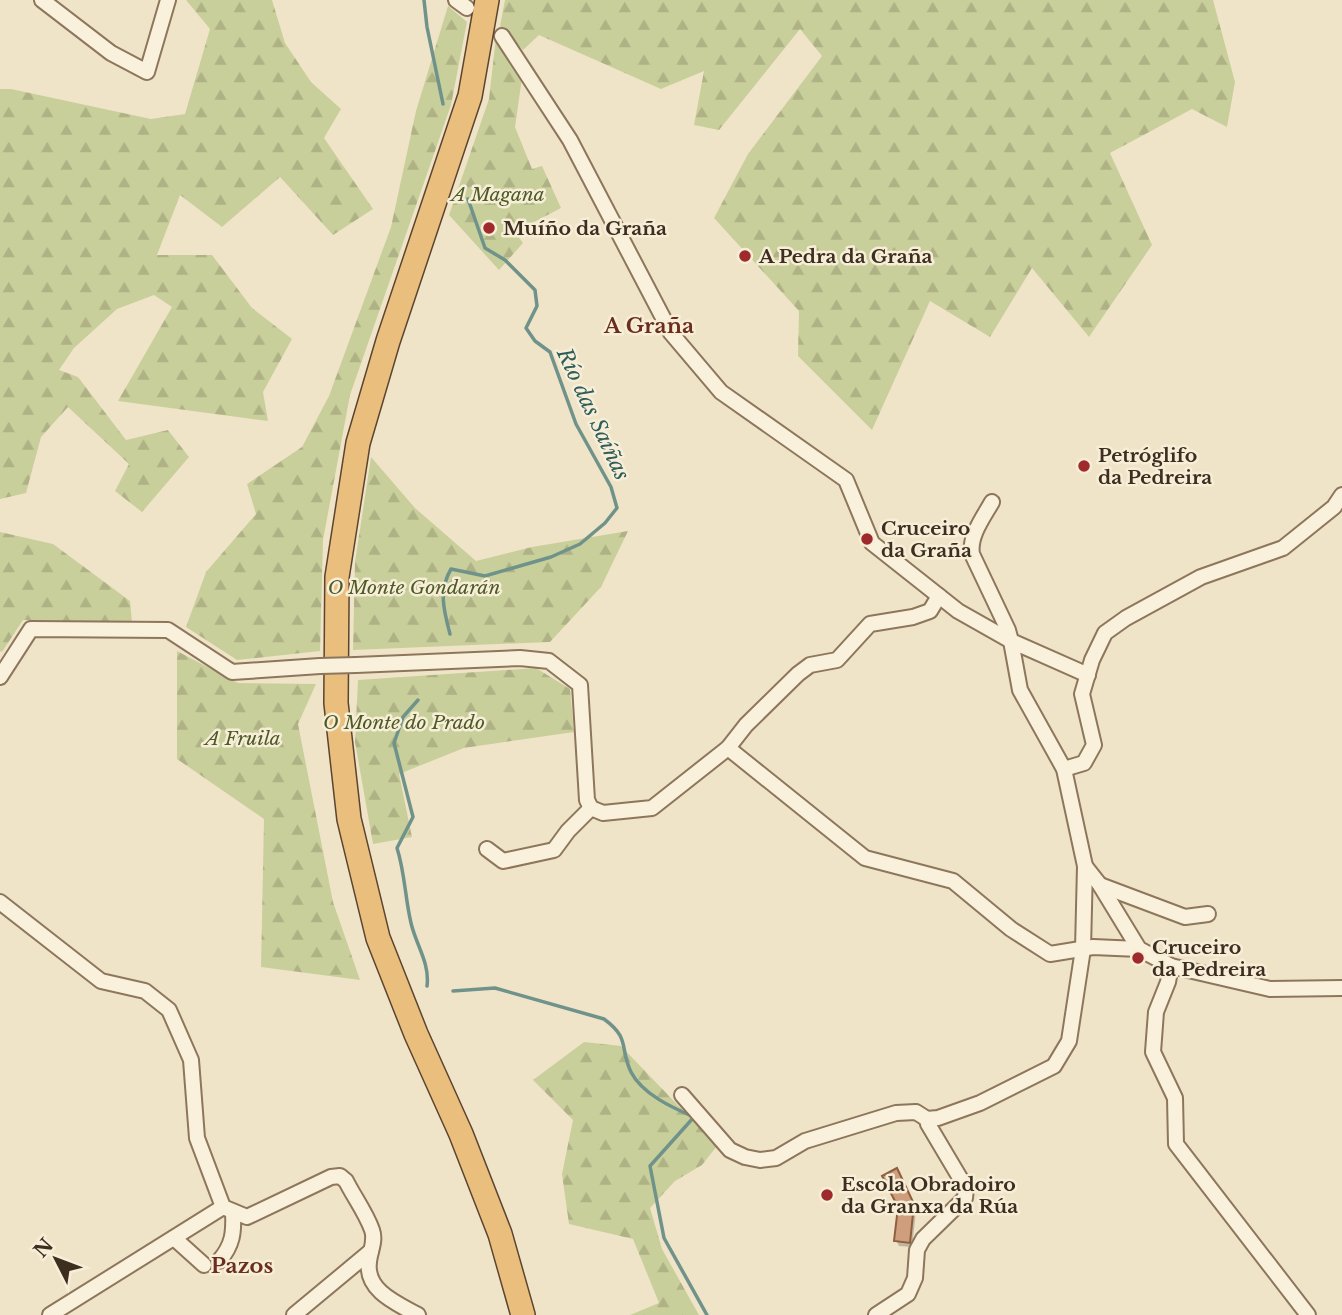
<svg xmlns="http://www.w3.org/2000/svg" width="1342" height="1315" font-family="'Libre Baskerville',serif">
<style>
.forest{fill:url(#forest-firs)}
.shadow{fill:#0003}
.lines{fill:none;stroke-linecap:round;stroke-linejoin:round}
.stream{stroke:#6f938a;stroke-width:3.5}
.building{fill:#cf9f7d;stroke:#8d5f41;stroke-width:2}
.minor-casing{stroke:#8d765c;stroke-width:18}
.trunk-casing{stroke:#5b4430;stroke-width:26}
.minor{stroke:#faf1dc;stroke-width:14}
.trunk{stroke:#eabe7c;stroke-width:23}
.minor-bridge-casing{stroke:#8d765c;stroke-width:18;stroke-linecap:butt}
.minor-bridge{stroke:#faf1dc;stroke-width:14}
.poi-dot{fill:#9e2a2b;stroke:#f7eed8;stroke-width:2.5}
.labels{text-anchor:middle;stroke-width:5;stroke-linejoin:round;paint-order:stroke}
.park-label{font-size:19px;font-style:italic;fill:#4d5a26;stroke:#f7eed8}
.poi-label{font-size:19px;font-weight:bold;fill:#3d2e20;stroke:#f7eed8;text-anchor:start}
.neighbourhood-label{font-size:21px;font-weight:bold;fill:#6b2e1e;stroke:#f7eed8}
.water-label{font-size:21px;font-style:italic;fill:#2f5d5a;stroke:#f7eed8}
</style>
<defs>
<pattern id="forest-firs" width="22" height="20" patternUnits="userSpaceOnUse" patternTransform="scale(1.75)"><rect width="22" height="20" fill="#c9cf9b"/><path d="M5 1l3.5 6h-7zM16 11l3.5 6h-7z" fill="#aeb285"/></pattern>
</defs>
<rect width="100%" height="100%" fill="#f0e4c8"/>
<g class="forest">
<path d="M186,0H272L285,43L311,82L341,109L324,138L373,209L333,235L280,177L222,227L180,195L157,255H212L252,308L292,339L263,392L268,421L118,401L172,307L154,295L117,309L74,348L59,370L78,377L126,440L168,430L189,457L142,512L115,491L129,464L68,407L41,437L26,493L0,499V89H11L151,119L185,114L210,29Z"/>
<path d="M505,0H1213L1235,82L1227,127L1192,109L1110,153L1152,245L1089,337L1032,268L990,337L930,301L872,430L798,356L799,311L714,218L748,154L822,56L800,29L719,130L694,125L704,71L661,89L539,35L523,50L500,26Z"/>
<path d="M448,6L467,22L451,105L350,395L323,540L320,651L237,660L186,627L206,572L256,514L247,484L302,447L329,396L391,227L416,111Z"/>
<path d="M496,37L522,78L515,127L532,169L542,166L561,208L515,232L523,243L499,270L449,215L489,99Z"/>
<path d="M371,457L415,508L476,561L532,547L628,531L601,587L550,642L353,650L355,562Z"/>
<path d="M0,532L53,544L130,601L132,622L23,620L2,652L0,651Z"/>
<path d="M177,651L238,683L316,684L298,724L333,902L360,980L261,967L264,819L177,759Z"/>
<path d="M536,668L570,689L574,732L464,748L399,774L412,837L373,844L355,742L358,680Z"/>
<path d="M584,1042L621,1046L717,1146L702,1165L675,1181L650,1208L662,1249L699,1315H630L659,1303L633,1239L569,1224L562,1174L573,1120L533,1080Z"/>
</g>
<path class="shadow" d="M896,1171L916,1211L912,1247L899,1246L896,1240L900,1207Z"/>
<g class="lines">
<g class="stream">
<path d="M424,0L427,27L443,104"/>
<path d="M450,634C444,611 438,591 451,569L485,576L551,557L580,544L605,523L617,508L611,487L576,424L550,352L535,341L526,328L537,306L535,290L505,260L485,248L468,199"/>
<path d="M418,700L403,717L394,743L413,817L397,848C405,873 405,898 411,923C416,945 430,963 427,986"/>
<path d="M453,991L495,988L604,1019C631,1039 619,1047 631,1072C642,1094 673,1108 694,1117L650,1166L664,1238L707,1315"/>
</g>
</g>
<path class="building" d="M897,1168L914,1204L910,1243L894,1241L898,1207L882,1176Z"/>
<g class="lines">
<defs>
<g id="minor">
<path d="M42,0L111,53L147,72L168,0"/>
<path d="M456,0L467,8"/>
<path d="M502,36L570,140L671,333L721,392L846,480L872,543L958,611L1011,641"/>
<path d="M992,502C983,518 969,536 972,554L1008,630L1011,641"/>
<path d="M356,665L520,658L549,661L580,685L587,800L591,808L603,813L652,808L728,748L865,858L953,881L1011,929L1050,954L1093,947L1139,949"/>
<path d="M0,677L31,629L168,630L232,672L320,666"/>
<path d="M728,748L746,725L798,674L810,665L837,660L870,624L913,617L930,611L939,596"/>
<path d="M1064,769L1084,763L1094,745L1082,694L1092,660L1105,633L1126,618L1201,577L1283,548L1334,507L1342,495"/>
<path d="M487,849L503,861L554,850L568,831L591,808"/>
<path d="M1085,866L1100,885L1139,949L1171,966L1270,989L1342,988"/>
<path d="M1100,885L1185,917L1208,914"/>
<path d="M0,902L101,981L145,991L169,1010L191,1060L197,1138L223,1207L247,1217L331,1177L340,1176L346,1181C354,1197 366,1213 372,1230C376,1241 370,1251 369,1262C365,1291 398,1304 418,1315"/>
<path d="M1171,966L1168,982L1156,1012L1153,1052L1175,1098L1176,1144L1308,1315"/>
<path d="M682,1095L730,1150L745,1157L760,1160L776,1158L805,1141L896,1113L916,1112L927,1119"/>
<path d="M927,1119L938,1118L980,1103L1054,1066L1069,1041L1083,949L1085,866L1064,769L1020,690L1011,641L1088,675"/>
<path d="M174,1238L204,1265"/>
<path d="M219,1261C233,1245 234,1232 233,1212"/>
<path d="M50,1315L223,1207"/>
<path d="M294,1315L371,1251"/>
<path d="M876,1315L908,1294L915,1278L917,1250L923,1239L965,1198L966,1188L928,1124L927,1119"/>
</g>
<path id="trunk" d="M487,0L470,96L388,341L358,443L337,577L336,703L349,819L378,938L416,1034L461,1134L500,1234L523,1315"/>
</defs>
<use href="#minor" class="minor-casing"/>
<use href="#trunk" class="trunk-casing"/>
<use href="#minor" class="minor"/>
<use href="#trunk" class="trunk"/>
<defs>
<path id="minor-bridge" d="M320,666L356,665"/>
</defs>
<use href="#minor-bridge" class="minor-bridge-casing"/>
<use href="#minor-bridge" class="minor-bridge"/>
</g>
<g class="poi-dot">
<circle cx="489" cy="228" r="7"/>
<circle cx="745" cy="256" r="7"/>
<circle cx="1084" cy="466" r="7"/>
<circle cx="867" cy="539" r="7"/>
<circle cx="1138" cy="958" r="7"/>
<circle cx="827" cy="1195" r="7"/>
</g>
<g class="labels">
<g class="park-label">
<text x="498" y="201">A Magana</text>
<text x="414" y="594">O Monte Gondarán</text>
<text x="404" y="729">O Monte do Prado</text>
<text x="243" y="745">A Fruila</text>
</g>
<g class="poi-label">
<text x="503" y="235">Muíño da Graña</text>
<text x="759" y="263">A Pedra da Graña</text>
<text x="1098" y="462">Petróglifo<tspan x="1098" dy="22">da Pedreira</tspan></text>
<text x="881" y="535">Cruceiro<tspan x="881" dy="22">da Graña</tspan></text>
<text x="1152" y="954">Cruceiro<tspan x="1152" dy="22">da Pedreira</tspan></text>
<text x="841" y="1191">Escola Obradoiro<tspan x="841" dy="22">da Granxa da Rúa</tspan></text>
</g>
<g class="neighbourhood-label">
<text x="649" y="333">A Graña</text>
<text x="242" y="1273">Pazos</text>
</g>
<g class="water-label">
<text transform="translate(593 414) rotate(65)" y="7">Río das Saíñas</text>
</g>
</g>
<g transform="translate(56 1259) rotate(312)" stroke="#f7eed8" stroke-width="5" paint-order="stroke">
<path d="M0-5L12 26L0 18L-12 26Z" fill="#3d2e20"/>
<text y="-10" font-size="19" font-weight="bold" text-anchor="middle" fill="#3d2e20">N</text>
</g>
</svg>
